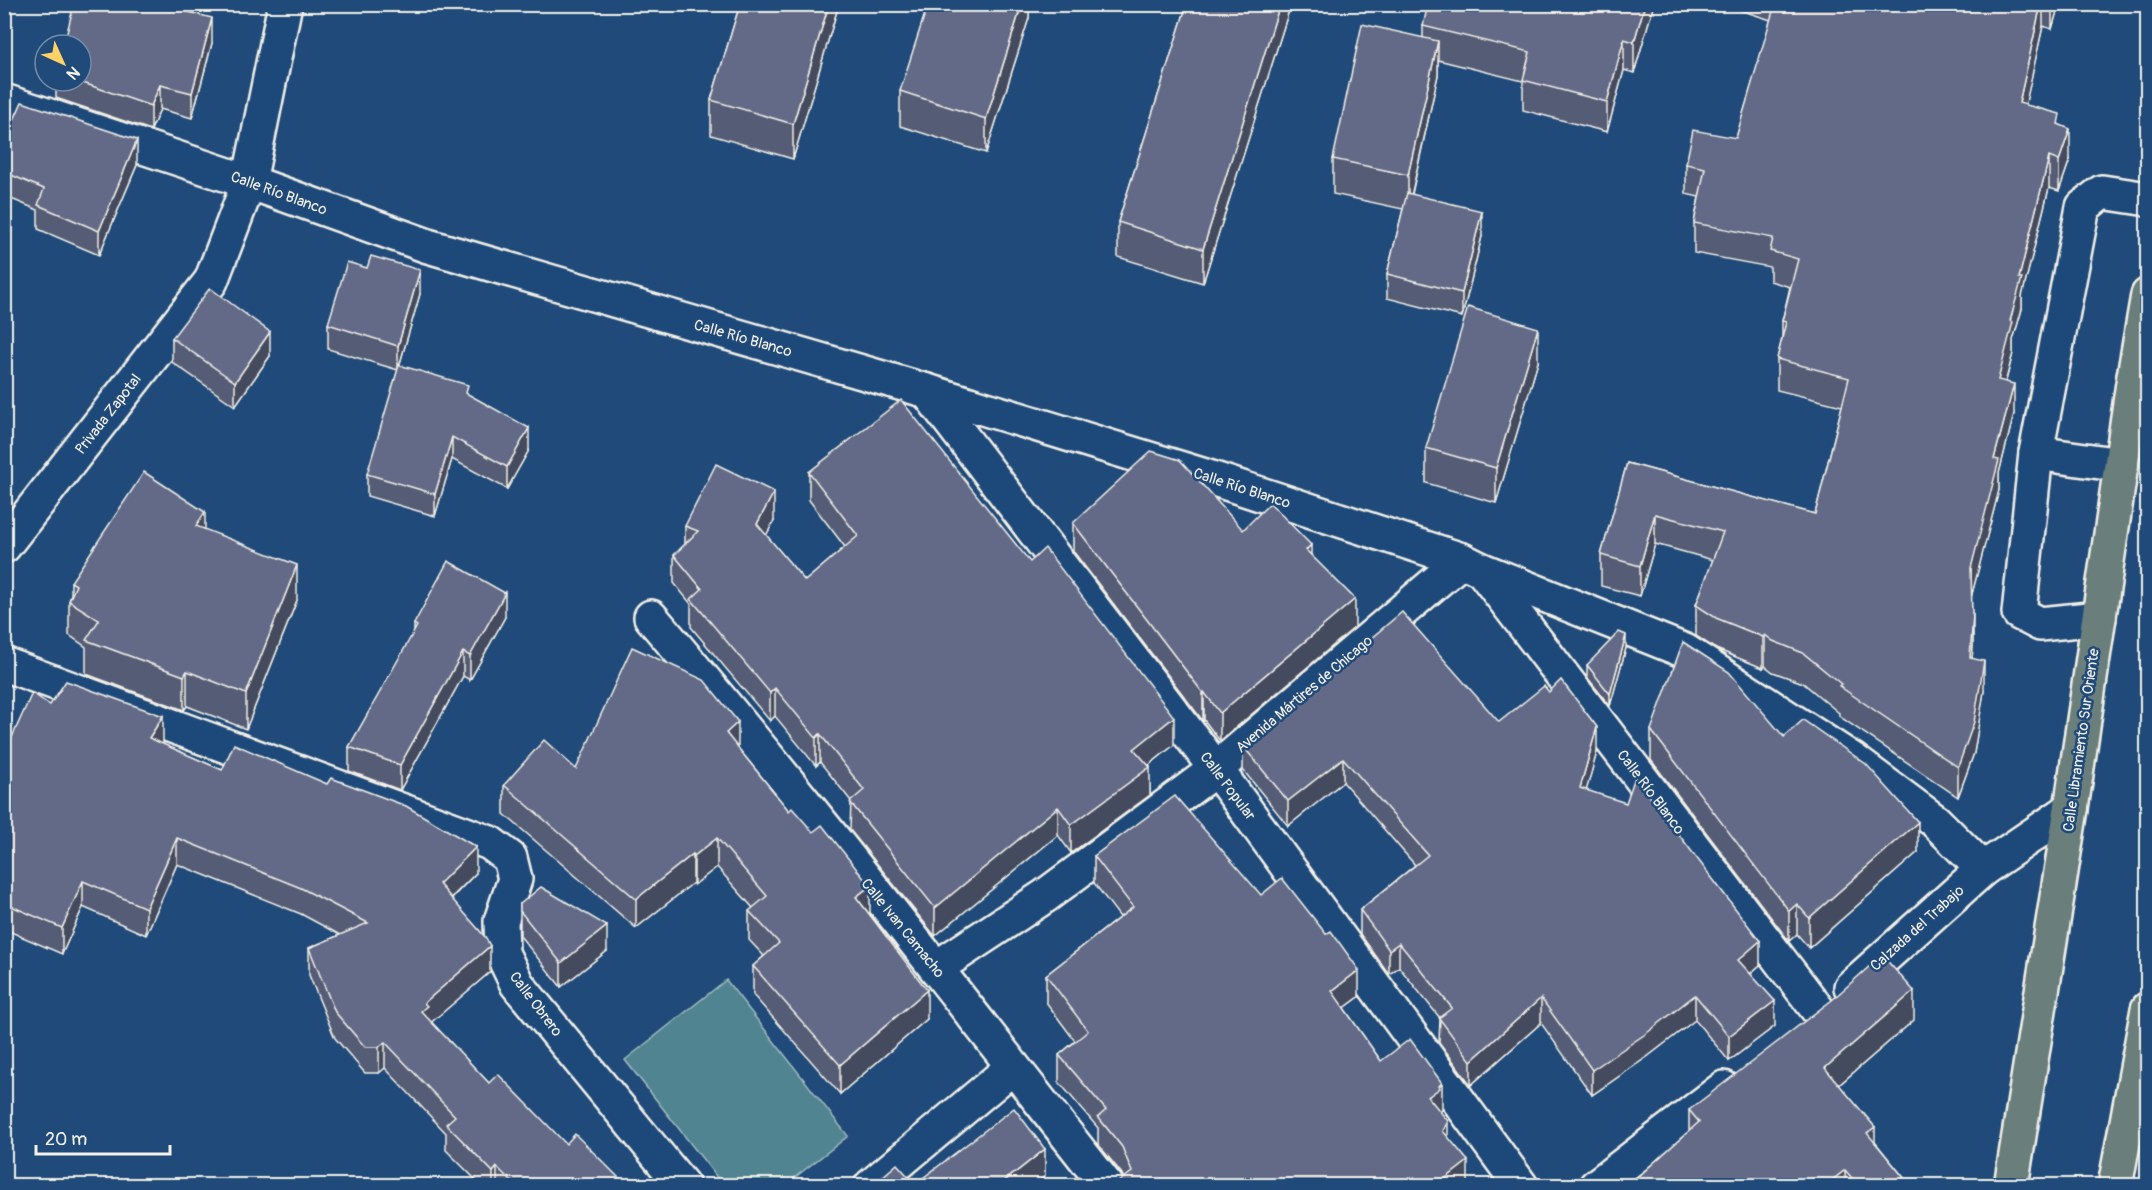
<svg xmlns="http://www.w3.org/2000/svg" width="2152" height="1190" font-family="Pangolin,sans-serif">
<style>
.green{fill:#518491;stroke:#a2babc;stroke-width:1.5}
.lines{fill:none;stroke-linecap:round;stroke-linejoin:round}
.minor-casing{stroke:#f4f1e8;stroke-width:38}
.major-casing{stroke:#f4f1e8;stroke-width:38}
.minor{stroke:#1f4a7a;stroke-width:33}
.major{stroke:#6b7f7c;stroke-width:33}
.wall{fill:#555c75;stroke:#f4f1e8;stroke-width:1.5}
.shaded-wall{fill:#454b5f;stroke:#f4f1e8;stroke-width:1.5}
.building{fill:#636b88;stroke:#f4f1e8;stroke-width:1.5}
.labels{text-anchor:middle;stroke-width:5;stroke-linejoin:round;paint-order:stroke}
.street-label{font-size:15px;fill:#f4f1e8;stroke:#1f4a7a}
</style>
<rect width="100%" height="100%" fill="#1f4a7a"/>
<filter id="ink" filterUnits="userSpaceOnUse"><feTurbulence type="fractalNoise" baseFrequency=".0167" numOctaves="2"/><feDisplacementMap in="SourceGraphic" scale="12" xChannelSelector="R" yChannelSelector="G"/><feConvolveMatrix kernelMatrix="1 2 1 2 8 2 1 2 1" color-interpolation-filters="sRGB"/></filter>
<g filter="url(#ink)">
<path class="green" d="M726,980L848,1136L785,1185H723L625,1060Z"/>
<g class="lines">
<defs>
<g id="minor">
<path d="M4,101L249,182L428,246L927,391L1205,476L1462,560L1482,570L1685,651L1853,760L1935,821L1983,869"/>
<path d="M927,391L1216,769L1521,1186"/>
<path d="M2036,453L2121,465"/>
<path d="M4,546L211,281L249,182L285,4"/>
<path d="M1482,570L1821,1014"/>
<path d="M651,617C809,802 956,995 1107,1186"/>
<path d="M2099,618L2040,624L2019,613L2036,453L2083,207L2102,192L2148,199"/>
<path d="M4,664L490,843L510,858L515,879L501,921L502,953L517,984L683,1186"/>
<path d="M936,968L1045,896L1216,769L1462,560"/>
<path d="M1851,987L1983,869L2071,809"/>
<path d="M871,1186L1013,1067"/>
<path d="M1596,1186L1724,1088"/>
</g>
<g id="major">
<path d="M2011,1186L2071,809L2134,376L2148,295"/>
<path d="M2115,1186L2148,1009"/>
</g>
</defs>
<use href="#minor" class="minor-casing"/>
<use href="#major" class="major-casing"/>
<use href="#minor" class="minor"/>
<use href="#major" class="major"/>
</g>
<g class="wall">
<path d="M740,4H839L793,159L711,135V100Z"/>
<path d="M1029,4V18L986,153L900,126V91Z"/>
<path d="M1187,4H1291L1203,283L1118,257V222Z"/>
<path d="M1654,4L1634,73L1624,70L1607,132L1523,110V81L1438,60V75L1412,194L1482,236L1462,317L1387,298V274L1403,209L1333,194V159L1423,37V26Z"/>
<path d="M1721,4H2059L2052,29L2043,26L2025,105L2060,125L2070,159L2059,191L2049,188L2022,296V309L2013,340V353L2006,381L2014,414L1999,473V490L1971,597L1973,645L1972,659L1984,691L1974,753L1958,797L1839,716V713L1803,683L1773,672L1765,666L1763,668L1716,649L1696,636V605L1713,560L1655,544L1640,596L1601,586V555L1627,463L1815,514L1842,406L1777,390V359L1782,339V321L1790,287L1770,281V267L1694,253V223L1699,197L1686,194V164L1736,138L1771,20Z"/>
<path d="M212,43L192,118L160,109L151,130L56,98V81H81Z"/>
<path d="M4,142L137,165L99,255L38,229V210L4,196Z"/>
<path d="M367,268L420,294L398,370L328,349V324Z"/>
<path d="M172,338L270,356L235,406L172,362Z"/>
<path d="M1538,362L1496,503L1426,483V448Z"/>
<path d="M468,395L529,450L507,489L452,459L435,516L367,496V474Z"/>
<path d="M809,472L1174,745L1149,765L1150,795L1071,853L1058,835L935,936L850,830L851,801L820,762L816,766L775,716L770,721L691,627V604L674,583V555L685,545V526L774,521L766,535L805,581L845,547L809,500Z"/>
<path d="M1073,523L1243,530L1311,555L1355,627L1220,741L1204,720L1203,721L1073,551Z"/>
<path d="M205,530L297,600L246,729L187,706L184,710L86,674V647L69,635V601L71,594V582Z"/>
<path d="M505,617L470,680L463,676L400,790L349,771V747L414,633V624Z"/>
<path d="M1626,648L1610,706L1587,677V665Z"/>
<path d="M50,705L163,743L162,744L222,770L476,873L452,898L490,972L431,1022L489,1083L566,1144L626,1185H481L446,1150V1133L385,1068L379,1073H365L335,1038L309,975V948L340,935L301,914L177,864L146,935L83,907L62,954L4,929V755Z"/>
<path d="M1499,722L1597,752L1586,790L1760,965L1750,974L1775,1026L1729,1061L1695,1020L1647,1057L1592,1095L1541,1023L1471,1085L1439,1042L1440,1018L1399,967L1389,974L1360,934V910L1415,865L1343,782L1288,826L1243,770V746Z"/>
<path d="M1651,730L1784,737L1918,852L1809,948L1797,934L1789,941L1651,760Z"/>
<path d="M738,748L870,915L927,1019L840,1094L753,995V966L764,956L749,940V911L753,908L717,867L694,885L693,883L636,928L504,814V785L576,769Z"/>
<path d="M1094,856L1261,895L1359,997L1344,1008L1381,1061L1442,1110L1440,1112L1448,1137L1468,1185L1124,1179L1122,1174L1098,1144V1128L1059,1082V1055L1075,1041L1046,1002V975L1120,917L1094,883Z"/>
<path d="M520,904L607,951L561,987L520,936Z"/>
<path d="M1914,1020L1839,1085L1875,1142L1910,1185H1629L1689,1131V1110Z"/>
</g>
<g class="shaded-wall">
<path d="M829,4H839L793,159V124Z"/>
<path d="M1022,4H1029V18L986,153V119Z"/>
<path d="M1280,4H1291L1203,283V249Z"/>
<path d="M1645,4H1654L1634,73V42Z"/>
<path d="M2041,4H2043V26L2019,134V103Z"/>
<path d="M2052,4H2059L2052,29Z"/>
<path d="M212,18V43L192,118V93Z"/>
<path d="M1624,39V70L1607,132V102Z"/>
<path d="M1438,41V75L1408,210V175Z"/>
<path d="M160,85V109L151,130V106Z"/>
<path d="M2070,129V159L2059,191V161Z"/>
<path d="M137,140V165L99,255V231Z"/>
<path d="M2049,157V188L2022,296V309L2013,340V353L1998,410V380L2019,278Z"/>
<path d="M1482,211V236L1462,317V293Z"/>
<path d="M420,270V294L398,370V346Z"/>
<path d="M1538,328V362L1496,503V468Z"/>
<path d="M270,332V356L235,406V382Z"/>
<path d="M2014,384V414L1999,473V490L1971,598V568L1994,459Z"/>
<path d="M529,428V450L507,489V467Z"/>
<path d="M452,437V459L435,516V494Z"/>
<path d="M774,492V521L757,552V524Z"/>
<path d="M205,512V546L196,526Z"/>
<path d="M1655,514V544L1640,596V566Z"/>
<path d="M1311,545V573L1306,550Z"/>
<path d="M297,565V600L246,729V694Z"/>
<path d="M505,593V617L470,680V656Z"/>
<path d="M1355,599V627L1220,741V713Z"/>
<path d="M1973,614V645L1970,689V658Z"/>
<path d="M1626,635V648L1610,706V694Z"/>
<path d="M1765,635V666L1763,668V637Z"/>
<path d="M463,652V676L400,790V765Z"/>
<path d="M1984,661V691L1974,753L1958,797V767Z"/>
<path d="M187,671V706L184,710V676Z"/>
<path d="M775,688V716L770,721V693Z"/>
<path d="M1204,692V720L1203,721V693Z"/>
<path d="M163,716V743L149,764V738Z"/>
<path d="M1174,717V745L1134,777V749Z"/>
<path d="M738,722V751L726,733Z"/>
<path d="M1597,727V752L1580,813V788Z"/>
<path d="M820,734V762L816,766V738Z"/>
<path d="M1343,758V782L1288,826V801Z"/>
<path d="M1150,767V795L1071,853V825Z"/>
<path d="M1058,807V835L935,936V908Z"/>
<path d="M1918,822V852L1809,948V918Z"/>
<path d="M177,838V864L146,935V908Z"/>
<path d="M717,838V867L694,885V856Z"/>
<path d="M476,847V873L439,910V884Z"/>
<path d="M693,854V883L636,928V899Z"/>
<path d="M83,881V907L62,954V928Z"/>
<path d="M870,886V915L856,897Z"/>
<path d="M1797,904V934L1789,941V911Z"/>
<path d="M607,926V951L561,987V963Z"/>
<path d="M1760,941V965L1738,984V960Z"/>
<path d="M1399,943V967L1389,974V950Z"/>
<path d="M490,946V972L427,1026L421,1011L424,1003Z"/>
<path d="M1359,970V997L1332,1017V991Z"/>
<path d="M927,990V1019L840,1094V1065Z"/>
<path d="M1914,991V1020L1825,1097V1068Z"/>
<path d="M1695,995V1020L1647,1057L1592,1095V1070Z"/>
<path d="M1541,998V1023L1471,1085V1061Z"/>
<path d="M1775,1001V1026L1729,1061V1036Z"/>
<path d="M385,1042V1068L379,1073V1047Z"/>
<path d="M1442,1083V1110L1440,1112L1428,1097Z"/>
<path d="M1448,1121V1148L1443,1131Z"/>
<path d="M1875,1127V1156L1867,1133Z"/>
<path d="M1045,1149V1176L1034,1185H1002V1183Z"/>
<path d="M1468,1161V1185H1437Z"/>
<path d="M497,1167V1185H493V1172Z"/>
<path d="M1845,1170V1185H1826Z"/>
</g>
<g class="building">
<path d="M74,4H157L212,18L192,93L160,85L151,106L77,81H81V45H64Z"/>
<path d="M740,4H829L793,124L711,100Z"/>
<path d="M928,4H1022L986,119L900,91Z"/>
<path d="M1187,4H1280L1203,249L1118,222Z"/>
<path d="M1428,4H1645L1634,42L1624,39L1607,102L1523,80L1530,52L1423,26Z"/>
<path d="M1775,4H2041L2019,103L2060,114L2058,124L2070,129L2059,161L2049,157L2019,278H2022L2010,321L2013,322L1998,380L2014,384L1994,459L1999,460L1971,568L1972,614H1973L1970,658L1984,661L1974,722L1958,767L1839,686L1841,684L1803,653L1773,641L1765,635L1763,637L1716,618L1696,605L1723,532L1655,514L1640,566L1601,555L1627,463L1815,514L1849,378L1777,359L1786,322L1782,321L1798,259L1770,251L1773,238L1694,223L1705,168L1686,164L1693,130L1736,138Z"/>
<path d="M1362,24L1438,41L1408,175L1333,159Z"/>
<path d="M22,102L137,140L99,231L38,205L44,189L4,172V142Z"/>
<path d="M1407,193L1482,211L1462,293L1387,274Z"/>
<path d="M371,256L420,270L398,346L328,324L347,262L367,268Z"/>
<path d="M210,288L270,332L235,382L172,338Z"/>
<path d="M1468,307L1538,328L1496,468L1426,448Z"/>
<path d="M399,365L468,385L466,393L529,428L507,467L452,437L435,494L367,474Z"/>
<path d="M901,400L1030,562L1045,548L1174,717L1134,749L1150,767L1071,825L1058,807L935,908L850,802L864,790L820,734L816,738L775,688L770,693L691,599L702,589L674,555L698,531L685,526L716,464L774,492L757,524L805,581L858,536L809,472Z"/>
<path d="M1151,451L1180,460L1243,530L1270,503L1311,545L1306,550L1355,599L1220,713L1204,692L1203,693L1073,523Z"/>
<path d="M144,472L205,512L196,526L297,565L246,694L187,671L184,676L86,640L99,620L69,601L76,585L71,582Z"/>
<path d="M448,561L505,593L470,656L463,652L400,765L349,747L417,626L414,624Z"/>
<path d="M1402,612L1499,722L1544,686L1549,692L1561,680L1597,727L1580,788L1626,803L1635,777L1760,941L1738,960L1775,1001L1729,1036L1695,995L1647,1033L1592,1070L1541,998L1471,1061L1439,1018L1452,1008L1399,943L1389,950L1360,910L1428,855L1343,758L1288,801L1243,746Z"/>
<path d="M1619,632L1626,635L1610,694L1587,665Z"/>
<path d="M1683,642L1729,672L1784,737L1803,720L1866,764L1918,822L1809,918L1797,904L1789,911L1651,730Z"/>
<path d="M632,647L704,680L738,722L726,733L789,811L792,808L813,832L822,825L870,886L856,897L927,990L840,1065L753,966L779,943L749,911L767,896L717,838L694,856L693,854L636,899L504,785L544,740L576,769Z"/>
<path d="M66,681L163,716L149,738L222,770L234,744L327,784L331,778L406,806L476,847L439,884L486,938L490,946L424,1003L427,1006L421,1011L489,1083L498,1074L566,1144L575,1134L626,1185H515L497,1167L493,1172L446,1124L455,1116L385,1042L379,1047H365L335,1012L309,948L368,923L301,888L177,838L146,908L83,881L62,928L4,903V755L32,693L50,705Z"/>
<path d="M1175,796L1261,895L1282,878L1326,934L1331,931L1359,970L1332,991L1381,1061L1410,1039L1442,1083L1439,1086L1440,1088L1428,1097L1448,1121L1443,1131L1468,1161L1437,1185H1114L1132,1172L1122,1147L1098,1117L1106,1110L1059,1055L1088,1031L1046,975L1133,907L1094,856Z"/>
<path d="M541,887L607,926L561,963L520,911V904Z"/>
<path d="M1882,955L1914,991L1825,1068L1875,1127L1867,1133L1910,1185H1858L1845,1170L1826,1185H1629L1699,1122L1689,1110L1832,1000Z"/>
<path d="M1014,1108L1045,1149L1002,1183L1003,1185H873L897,1164L915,1184Z"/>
</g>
</g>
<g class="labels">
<g class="street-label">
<text transform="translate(279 193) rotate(20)" y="5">Calle Río Blanco</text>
<text transform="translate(743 338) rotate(16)" y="5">Calle Río Blanco</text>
<text transform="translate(108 414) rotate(-52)" y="5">Privada Zapotal</text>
<text transform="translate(1242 488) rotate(18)" y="5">Calle Río Blanco</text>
<text transform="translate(1304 694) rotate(-40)" y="5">Avenida Mártires de Chicago</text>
<text transform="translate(2081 740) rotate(-82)" y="5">Calle Libramiento Sur Oriente</text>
<text transform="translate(1228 786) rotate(53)" y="5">Calle Popular</text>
<text transform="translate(1651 792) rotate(53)" y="5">Calle Río Blanco</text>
<text transform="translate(903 928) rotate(51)" y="5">Calle Ivan Camacho</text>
<text transform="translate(1917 928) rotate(-42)" y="5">Calzada del Trabajo</text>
<text transform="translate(536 1004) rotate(53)" y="5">Calle Obrero</text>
</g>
</g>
<rect width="2152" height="1190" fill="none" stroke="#1f4a7a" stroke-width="24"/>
<rect x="12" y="12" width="2128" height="1166" fill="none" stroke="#f4f1e8" stroke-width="2" filter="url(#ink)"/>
<g transform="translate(63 63) rotate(135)"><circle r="28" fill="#1f4a7a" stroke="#748da6" stroke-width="1.5"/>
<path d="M0-4.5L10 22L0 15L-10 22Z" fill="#ffd166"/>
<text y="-9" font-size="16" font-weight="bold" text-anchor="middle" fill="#f4f1e8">N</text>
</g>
<path d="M36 1145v9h134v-9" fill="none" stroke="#f4f1e8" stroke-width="3"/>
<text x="45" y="1145" font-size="18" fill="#f4f1e8" stroke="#1f4a7a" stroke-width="4.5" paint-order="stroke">20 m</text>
</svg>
